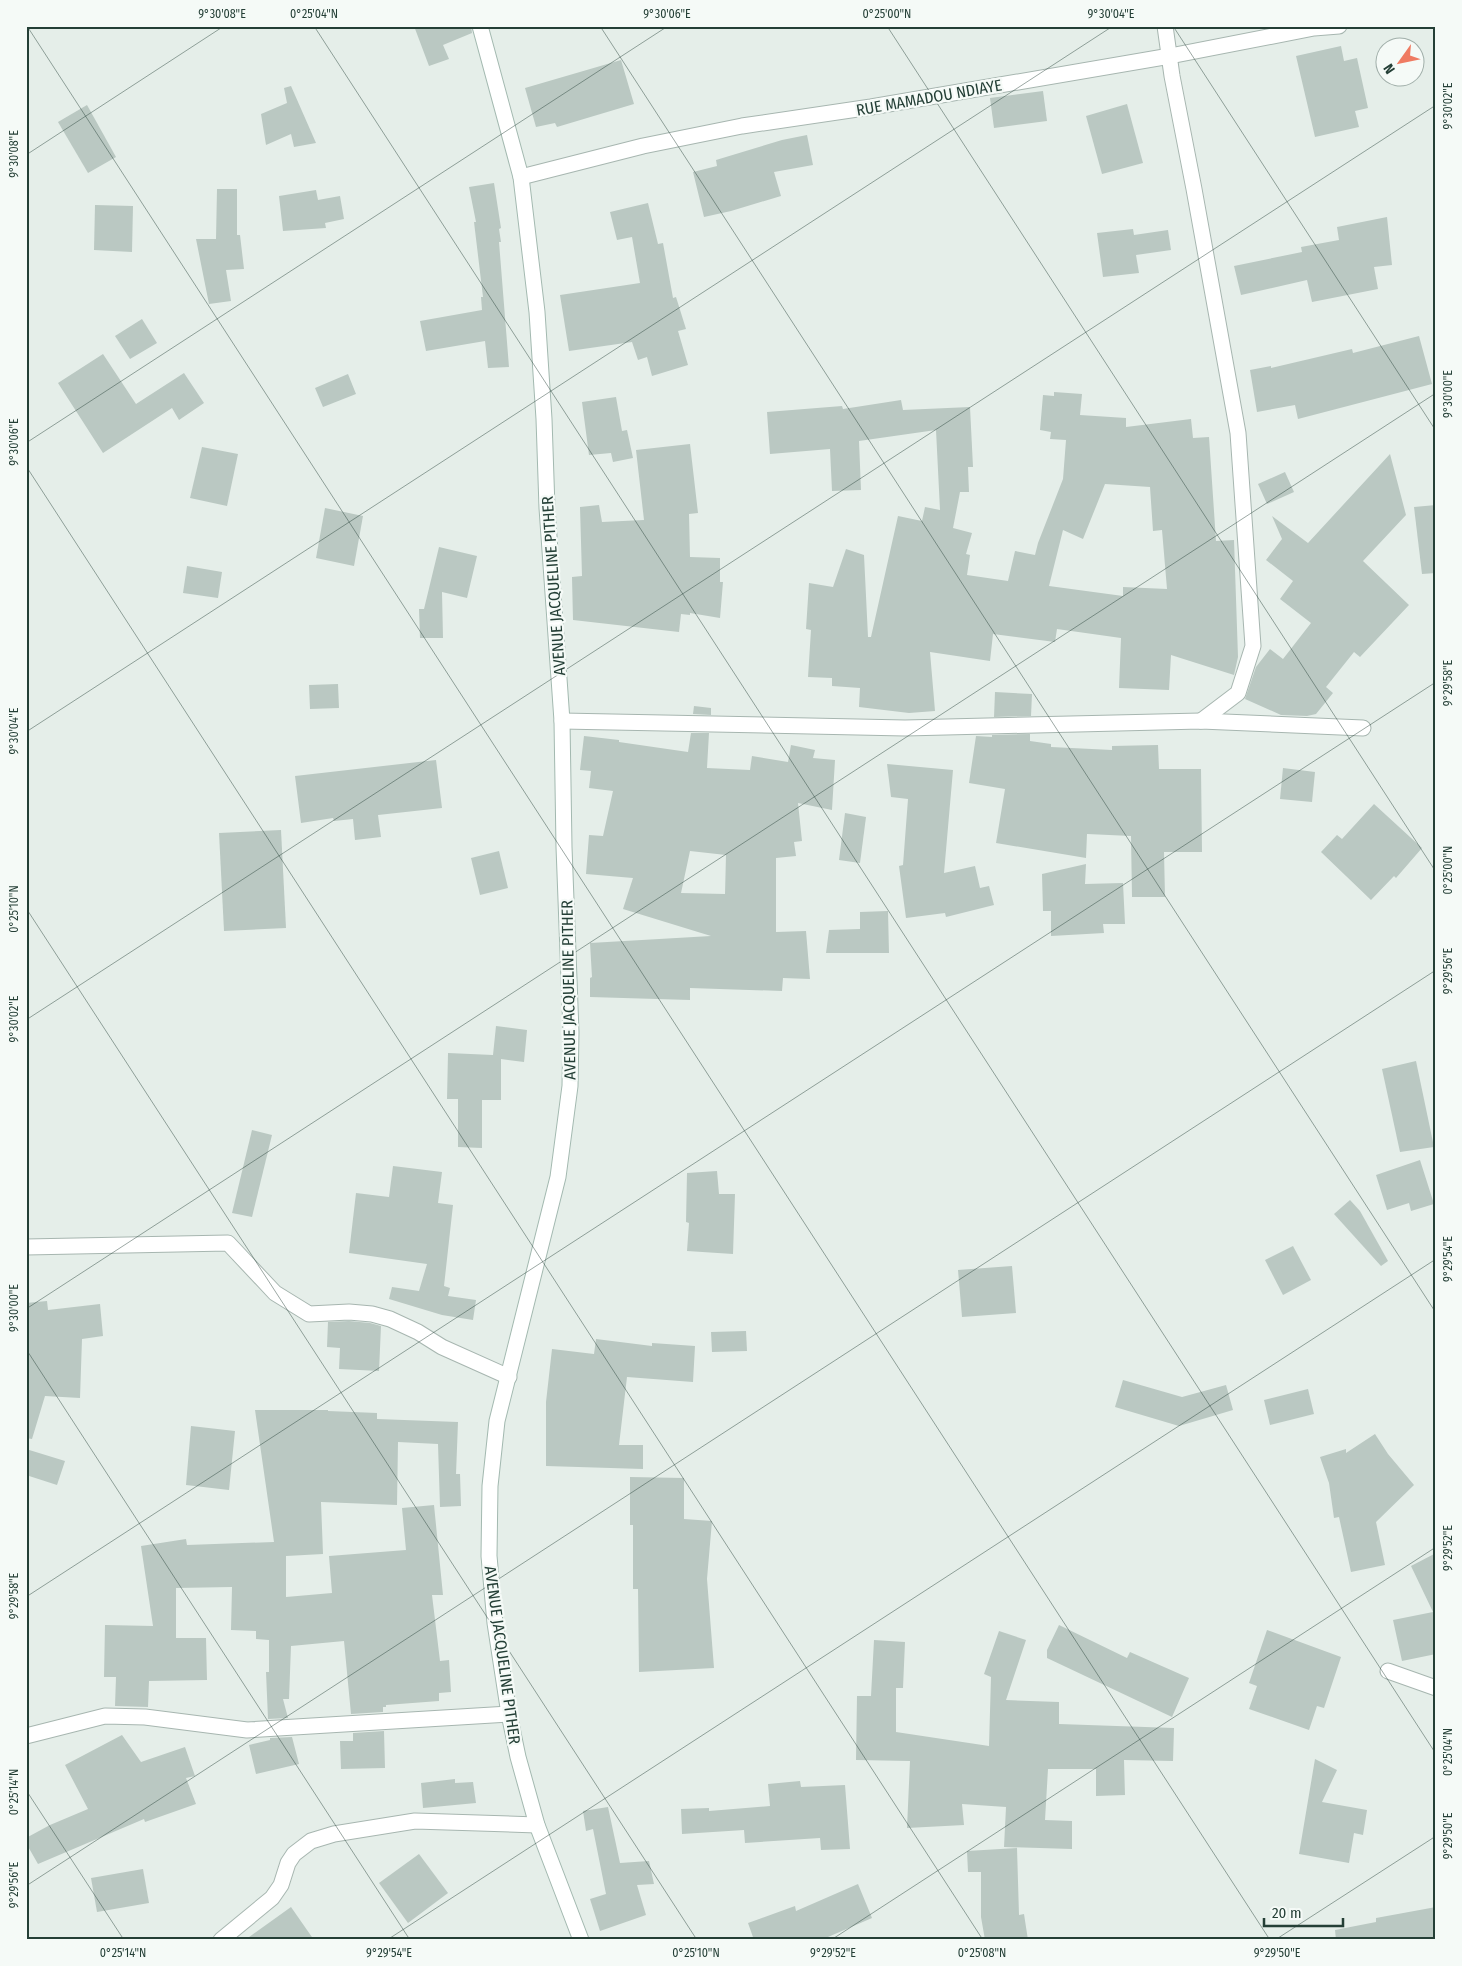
<svg xmlns="http://www.w3.org/2000/svg" width="1462" height="1966" font-family="'Fira Sans Condensed',sans-serif">
<style>
.building{fill:#bac8c2;fill-rule:evenodd}
.lines{fill:none;stroke-linecap:round;stroke-linejoin:round}
.street-casing{stroke:#a7b6b0;stroke-width:17}
.secondary-casing{stroke:#a3b9b0;stroke-width:17}
.street{stroke:#fff;stroke-width:15}
.secondary{stroke:#fff;stroke-width:15}
.ticks{fill:none;stroke:#243f36;stroke-width:1;stroke-opacity:0.45}
.labels{text-anchor:middle;stroke-width:4.5;stroke-linejoin:round;paint-order:stroke}
.street-label{font-size:16px;fill:#243f36;stroke:#f5faf7}
.neatline{fill:none;stroke:#243f36;stroke-width:2}
.ticks-label{font-size:12px;text-anchor:middle;fill:#243f36}
</style>
<rect width="100%" height="100%" fill="#e5eee9"/>
<g class="building">
<path d="M414,26H471L472,33L443,45L449,59L429,66Z"/>
<path d="M1341,46L1344,61L1357,58L1368,108L1355,111L1359,127L1315,137L1296,56Z"/>
<path d="M621,60L634,104L557,127L555,123L536,127L525,88Z"/>
<path d="M291,86L316,143L294,147L291,134L266,145L261,114L287,103L284,88Z"/>
<path d="M1043,91L1047,121L994,128L990,98Z"/>
<path d="M1127,104L1143,163L1102,174L1086,116Z"/>
<path d="M87,105L116,157L88,173L58,122Z"/>
<path d="M807,135L813,165L774,172L781,196L731,211L704,217L693,172L717,166L716,160L782,140Z"/>
<path d="M494,183L501,228L499,229L501,242H499L509,367L488,368L485,341L426,351L420,321L482,310L481,297H483L474,222H476L469,187Z"/>
<path d="M217,189H237V235H240L244,269L226,270L231,301L209,304L196,239H216Z"/>
<path d="M316,190L318,200L340,196L344,219L325,223L326,228L283,231L279,196Z"/>
<path d="M648,203L658,244L663,243L673,298L676,297L686,329L678,331L688,365L652,376L647,357L638,360L632,342L569,351L560,295L640,283L632,237L617,240L610,212Z"/>
<path d="M95,205L133,206L132,252L94,250Z"/>
<path d="M1387,217L1392,265L1374,267L1378,289L1312,302L1307,280L1241,295L1234,266L1302,252L1301,247L1339,240L1337,227Z"/>
<path d="M1133,229L1134,235L1168,230L1171,250L1136,255L1139,273L1103,277L1097,233Z"/>
<path d="M142,319L157,343L130,359L115,336Z"/>
<path d="M1419,336L1432,384L1298,419L1295,405L1257,412L1250,370L1271,366V368L1352,349L1353,353Z"/>
<path d="M103,354L136,404L184,373L204,403L179,420L172,408L103,453L58,383Z"/>
<path d="M348,374L356,394L323,407L315,388Z"/>
<path d="M1054,392L1082,394L1080,415L1126,418V427L1191,419L1193,438L1209,437L1216,541L1234,540L1238,657L1234,675L1171,655L1169,690L1119,688L1121,638L1057,629L1055,642L993,634L990,661L930,652L935,711L909,713L859,707L860,688L832,686V678L808,677L811,630L806,629L809,583L833,587L846,549L864,555L868,637H871L898,516L922,521L925,507L940,510L936,430L859,441L861,490L832,491L830,449L770,454L767,412L842,406L843,409L901,400L903,410L970,407L973,467H968L969,492H960L953,528L972,533L966,554L970,555L967,575L1008,581L1015,551L1035,555L1038,543L1063,479L1066,440L1050,439L1051,432L1040,430L1043,395L1054,396ZM1105,484L1150,487L1153,531L1162,530L1167,589L1123,587V596L1049,586L1063,530L1083,539Z"/>
<path d="M616,397L622,431L627,430L633,458L613,462L611,453L589,455L582,402Z"/>
<path d="M690,444L698,513L689,514L690,557L720,558V582H723L720,618L690,613V615L681,614L679,632L573,620L572,577L582,576L580,507L599,505L602,522L644,520L636,450Z"/>
<path d="M202,447L238,454L227,506L190,498Z"/>
<path d="M1390,454L1406,515L1363,561L1409,605L1360,657L1354,652L1326,687L1333,693L1316,714L1307,716L1281,715L1245,699L1256,667L1270,649L1283,659L1311,623L1280,599L1293,581L1266,560L1282,539L1272,516L1308,543Z"/>
<path d="M1285,472L1294,492L1267,504L1258,484Z"/>
<path d="M1436,505V573L1422,574L1414,507Z"/>
<path d="M325,508L363,516L354,566L316,558Z"/>
<path d="M439,547L477,556L467,598L442,592L443,638H420L419,609H424Z"/>
<path d="M187,566L222,572L218,598L183,593Z"/>
<path d="M338,684L339,708L310,709L309,685Z"/>
<path d="M995,692L1032,694L1031,716L994,717Z"/>
<path d="M694,706L711,708V715L693,714Z"/>
<path d="M691,733H709L707,768L750,770L752,756L788,762L791,745L815,750L813,758L835,760L832,810L798,803L802,841L794,842L796,856L776,858V932L806,931L810,979L783,978L782,991L690,988V1000L590,997V978L592,977L590,943L711,936L623,909L633,878L586,874L589,835L603,836L613,791L589,788L591,771L580,770L584,736L619,740V742L688,752ZM690,851L726,855L725,894L681,893Z"/>
<path d="M1030,734V741L1051,744V747L1112,750V746L1158,745L1159,769H1201L1202,852H1164L1165,897H1132L1131,836L1087,834L1086,858L996,843L1005,789L969,783L976,736L992,737V735Z"/>
<path d="M436,760L442,808L378,815L381,837L355,840L353,819L334,821L333,818L301,823L295,776Z"/>
<path d="M887,764L953,770L944,873L975,866L980,888L989,886L994,905L946,917L945,913L906,918L899,866L903,865L908,799L891,797Z"/>
<path d="M1283,768L1315,772L1312,802L1280,799Z"/>
<path d="M1374,804L1422,848L1396,878L1394,876L1371,900L1321,852L1337,835L1342,839Z"/>
<path d="M845,813L866,817L860,863L839,860Z"/>
<path d="M281,830L286,928L224,931L219,833Z"/>
<path d="M499,851L508,888L480,895L471,858Z"/>
<path d="M1086,864L1085,884L1123,883L1125,924H1103L1104,933L1051,936V911H1043L1042,874Z"/>
<path d="M888,911L889,953H826L829,930L860,929V912Z"/>
<path d="M496,1026L527,1030L524,1062L501,1059V1100H482V1148L458,1147V1099H447L448,1053L493,1055Z"/>
<path d="M1416,1061L1434,1147L1400,1152L1382,1069Z"/>
<path d="M252,1130L272,1135L252,1217L232,1213Z"/>
<path d="M1420,1160L1434,1204L1411,1211L1409,1203L1387,1210L1376,1175Z"/>
<path d="M393,1166L442,1172L438,1203L453,1205L444,1286L450,1288L448,1296L476,1300L473,1320L442,1315L389,1299L392,1287L419,1291L427,1264L349,1253L356,1193L389,1197Z"/>
<path d="M717,1171L719,1194H735L733,1254L687,1251L689,1223L686,1222L687,1173Z"/>
<path d="M1350,1200L1360,1211L1388,1261L1381,1266L1334,1214Z"/>
<path d="M1293,1246L1311,1280L1283,1295L1265,1260Z"/>
<path d="M1012,1266L1016,1313L962,1317L958,1270Z"/>
<path d="M47,1301L48,1310L100,1304L103,1336L82,1339L80,1398L45,1396L32,1439L26,1438L28,1342H26V1303Z"/>
<path d="M349,1321L370,1323L381,1326L379,1371L339,1369L340,1348L327,1347L328,1322Z"/>
<path d="M746,1331L747,1351L712,1352L711,1332Z"/>
<path d="M596,1339L652,1346V1343L695,1346L693,1382L627,1377L619,1445H643V1469L546,1466V1402L552,1349L594,1354Z"/>
<path d="M1123,1380L1182,1397L1226,1385L1233,1410L1179,1426L1115,1407Z"/>
<path d="M1308,1389L1314,1414L1270,1425L1264,1400Z"/>
<path d="M255,1410H328V1411L377,1413V1419L458,1422L456,1474H460L461,1506L440,1507L438,1444L398,1442L397,1505L321,1502L323,1554L286,1556V1597L332,1593L329,1556L406,1550L402,1508L434,1505L443,1595H432L440,1661L449,1660L451,1692L439,1693V1701L386,1705V1707H383V1712L351,1714L344,1641L291,1646L289,1699H283L288,1718L268,1719L266,1672H269V1640L256,1639V1631L231,1630L232,1587L176,1588V1638H206L207,1680L149,1681L148,1707L115,1706L116,1677H104L105,1625L153,1626L141,1546L186,1539L187,1545L274,1542Z"/>
<path d="M191,1426L235,1431L229,1490L186,1485Z"/>
<path d="M1375,1434L1388,1454L1414,1485L1376,1522L1385,1565L1351,1572L1339,1517L1334,1518L1329,1483L1320,1457L1346,1449V1453Z"/>
<path d="M26,1449L65,1461L57,1485L26,1475Z"/>
<path d="M630,1477L684,1478V1519L712,1521L707,1579L714,1668L639,1672L638,1589H633V1525H630Z"/>
<path d="M1436,1553V1654L1402,1661L1393,1620L1433,1612L1411,1566Z"/>
<path d="M1059,1625L1127,1658L1130,1652L1189,1678L1172,1717L1047,1658V1650Z"/>
<path d="M1267,1630L1341,1657L1324,1708L1317,1706L1309,1730L1249,1709L1257,1686L1249,1683Z"/>
<path d="M999,1631L1026,1640L1006,1700L1059,1702V1724L1174,1728L1173,1761L1124,1760L1125,1795L1096,1796V1769H1048L1045,1820L1072,1821V1849L1004,1847L1006,1807L962,1804L964,1825L907,1828L910,1761L856,1760L857,1696H871L874,1640L905,1642L903,1688H896V1732L989,1746L991,1677L984,1674Z"/>
<path d="M384,1731L385,1768L341,1769L340,1741H353V1733Z"/>
<path d="M122,1735L141,1762L185,1747L195,1776L186,1778L196,1804L145,1822L144,1819L38,1864L26,1843V1838L50,1825L88,1809L65,1765Z"/>
<path d="M292,1737L299,1764L256,1774L249,1745L270,1740V1738Z"/>
<path d="M1315,1759L1337,1770L1322,1802L1367,1810L1363,1835L1354,1833L1349,1863L1299,1854Z"/>
<path d="M455,1779V1783L473,1782L476,1803L423,1808L421,1783Z"/>
<path d="M800,1781L801,1787L845,1785L850,1849L821,1850L820,1838L745,1843L744,1830L682,1834L681,1809L709,1808V1811L770,1806L768,1784Z"/>
<path d="M608,1807L620,1863L649,1861L654,1884L637,1885L646,1915L600,1931L590,1899L606,1894L593,1829L586,1831L583,1811Z"/>
<path d="M1017,1848L1019,1915L1024,1914L1028,1940H985L981,1917V1872H968L967,1851Z"/>
<path d="M419,1854L448,1893L408,1923L379,1883Z"/>
<path d="M143,1869L149,1903L97,1912L91,1878Z"/>
<path d="M858,1884L872,1918L821,1940H754L748,1923L795,1906L796,1911Z"/>
<path d="M291,1907L314,1940H245Z"/>
<path d="M1436,1907V1940H1336L1335,1930L1376,1922V1918Z"/>
</g>
<g class="lines">
<defs>
<g id="street">
<path d="M1165,26L1172,76L1194,189L1238,433L1253,646L1238,693L1201,721"/>
<path d="M521,177L643,146L742,126L871,107L1170,56L1314,28L1339,26"/>
<path d="M562,721L905,728L1201,721L1363,728"/>
<path d="M26,1247L228,1243L275,1293L309,1314L349,1312L372,1314L390,1319L418,1332L442,1347L509,1377"/>
<path d="M1388,1671L1436,1688"/>
<path d="M26,1736L105,1716L145,1717L247,1730L509,1714"/>
<path d="M221,1940L272,1898L281,1885L288,1863L294,1854L311,1841L334,1834L415,1821L537,1825"/>
</g>
<path id="secondary" d="M480,26L521,177L537,312L544,419L547,508L562,721L564,847L571,1032L570,1086L558,1177L497,1421L490,1486L489,1556L495,1623L509,1714L518,1757L537,1825L581,1940"/>
</defs>
<use href="#street" class="street-casing"/>
<use href="#secondary" class="secondary-casing"/>
<use href="#street" class="street"/>
<use href="#secondary" class="secondary"/>
</g>
<path class="ticks" d="M27,26L1270,1940M314,26L1436,1754M600,26L1436,1313M887,26L1436,872M1173,26L1436,431M26,155L224,26M26,443L668,26M26,466L983,1940M26,732L1113,26M26,908L697,1940M26,1020L1436,105M26,1309L1436,393M26,1349L410,1940M26,1597L1436,682M26,1790L124,1940M26,1886L1436,970M387,1940L1436,1259M831,1940L1436,1547M1275,1940L1436,1836"/>
<g class="labels">
<g class="street-label">
<text transform="translate(929 97) rotate(-10)" y="6">RUE MAMADOU NDIAYE</text>
<text transform="translate(553 586) rotate(-94)" y="6">AVENUE JACQUELINE PITHER</text>
<text transform="translate(568 990) rotate(-91)" y="6">AVENUE JACQUELINE PITHER</text>
<text transform="translate(503 1655) rotate(82)" y="6">AVENUE JACQUELINE PITHER</text>
</g>
</g>
<rect width="1462" height="1966" fill="none" stroke="#f5faf7" stroke-width="55"/>
<g transform="translate(1400 62) rotate(237)"><circle r="24" fill="#f5faf7" stroke="#a1afaa"/>
<path d="M0-4L9 19L0 12L-9 19Z" fill="#ef7b62"/>
<text y="-8" font-size="14" font-weight="bold" text-anchor="middle" fill="#243f36">N</text>
</g>
<path d="M1264 1918v8h79v-8" fill="none" stroke="#243f36" stroke-width="2.5"/>
<text x="1272" y="1918" font-size="15" fill="#243f36" stroke="#f5faf7" stroke-width="4" paint-order="stroke">20 m</text>
<rect x="28" y="28" width="1406" height="1910" class="neatline"/>
<g class="ticks-label">
<text x="222" y="18">9°30'08"E</text>
<text x="314" y="18">0°25'04"N</text>
<text x="667" y="18">9°30'06"E</text>
<text x="887" y="18">0°25'00"N</text>
<text x="1111" y="18">9°30'04"E</text>
<text transform="translate(1448 106) rotate(-90)" y="4">9°30'02"E</text>
<text transform="translate(14 154) rotate(-90)" y="4">9°30'08"E</text>
<text transform="translate(1448 394) rotate(-90)" y="4">9°30'00"E</text>
<text transform="translate(14 442) rotate(-90)" y="4">9°30'06"E</text>
<text transform="translate(1448 683) rotate(-90)" y="4">9°29'58"E</text>
<text transform="translate(14 731) rotate(-90)" y="4">9°30'04"E</text>
<text transform="translate(1448 870) rotate(-90)" y="4">0°25'00"N</text>
<text transform="translate(14 909) rotate(-90)" y="4">0°25'10"N</text>
<text transform="translate(1448 971) rotate(-90)" y="4">9°29'56"E</text>
<text transform="translate(14 1019) rotate(-90)" y="4">9°30'02"E</text>
<text transform="translate(1448 1259) rotate(-90)" y="4">9°29'54"E</text>
<text transform="translate(14 1308) rotate(-90)" y="4">9°30'00"E</text>
<text transform="translate(1448 1548) rotate(-90)" y="4">9°29'52"E</text>
<text transform="translate(14 1596) rotate(-90)" y="4">9°29'58"E</text>
<text transform="translate(1448 1752) rotate(-90)" y="4">0°25'04"N</text>
<text transform="translate(14 1792) rotate(-90)" y="4">0°25'14"N</text>
<text transform="translate(1448 1836) rotate(-90)" y="4">9°29'50"E</text>
<text transform="translate(14 1885) rotate(-90)" y="4">9°29'56"E</text>
<text x="123" y="1957">0°25'14"N</text>
<text x="389" y="1957">9°29'54"E</text>
<text x="696" y="1957">0°25'10"N</text>
<text x="833" y="1957">9°29'52"E</text>
<text x="982" y="1957">0°25'08"N</text>
<text x="1277" y="1957">9°29'50"E</text>
</g>
</svg>
